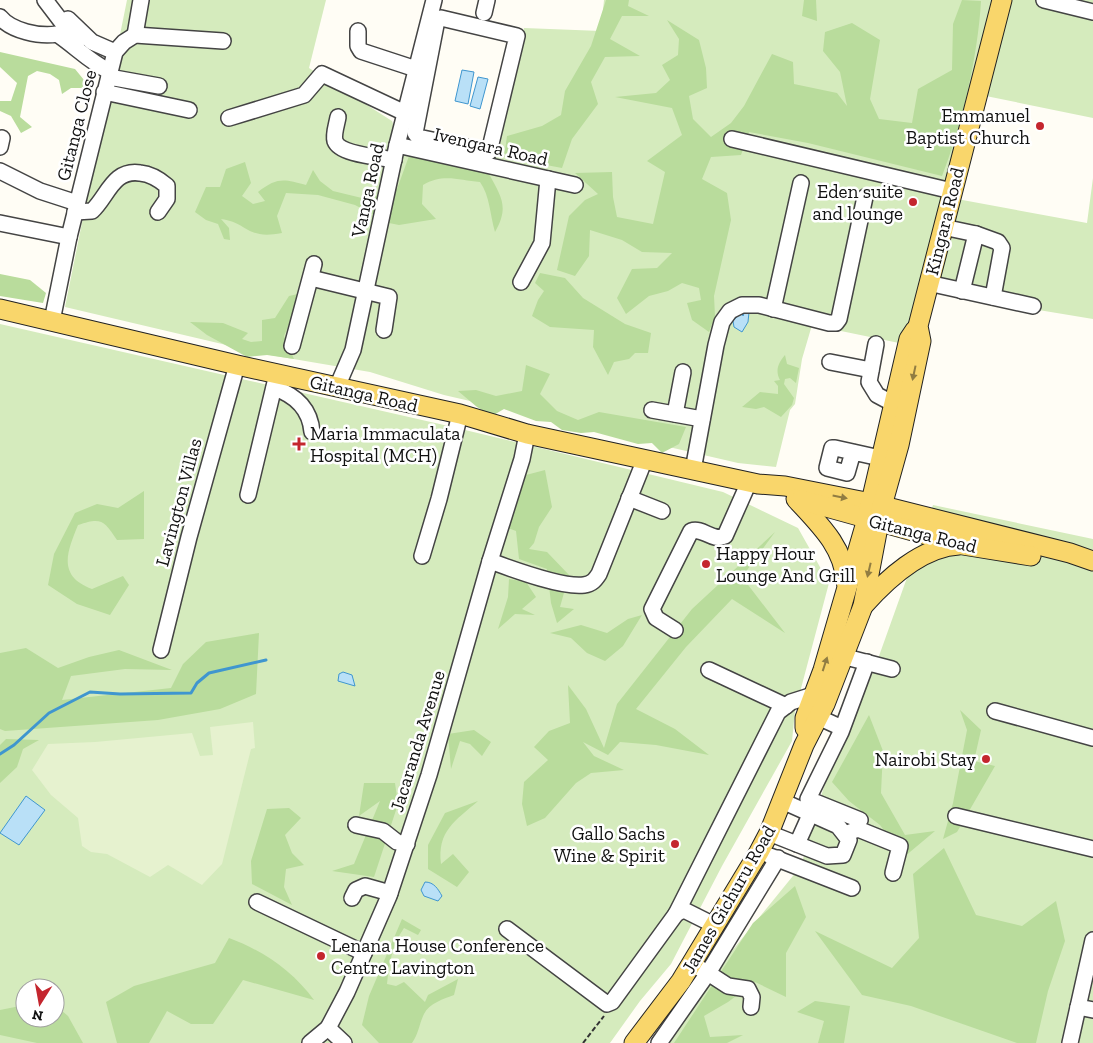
<svg xmlns="http://www.w3.org/2000/svg" width="1093" height="1043" font-family="'Zilla Slab',serif">
<style>
.green{fill:#d5ebbd;fill-rule:evenodd}
.forest{fill:#b9dc9c}
.pitch{fill:#e6f2cf}
.water{fill:#b9e0f7;stroke:#3f96cf}
.lines{fill:none;stroke-linecap:round;stroke-linejoin:round}
.stream{stroke:#3f96cf;stroke-width:3}
.minor-casing{stroke:#444;stroke-width:18}
.major-casing{stroke:#222;stroke-width:21}
.path{stroke:#333;stroke-width:2;stroke-dasharray:5 2.5;stroke-linecap:butt}
.minor{stroke:#fff;stroke-width:15}
.major{stroke:#f9d66b;stroke-width:19}
.oneway{fill:#917d42}
.poi-dot{fill:#c4262e;stroke:#fff;stroke-width:2}
.labels{text-anchor:middle;stroke-width:5;stroke-linejoin:round;paint-order:stroke}
.poi-label{font-size:19px;fill:#111;stroke:#fff;text-anchor:end}
.street-label{font-size:19px;fill:#111;stroke:#fff}
</style>
<rect width="100%" height="100%" fill="#fffdf5"/>
<g class="green">
<path d="M127,0H326L309,68L392,121L404,155L489,174L524,28L601,31L604,0H993L912,318L902,334L899,343L812,325L802,359L795,404L790,410L776,467L738,463L444,395L370,372L264,354L65,307Z"/>
<path d="M1005,0H1093V118L981,95Z"/>
<path d="M1093,178V319L936,293L957,199L1087,223Z"/>
<path d="M0,324L444,425L723,492L798,528L829,583L795,711L792,741L722,866L671,964L640,1001L610,1043H0ZM25,988H55V1018H25Z"/>
<path d="M933,505L1093,539V1043H657L801,866L825,783L874,670Z"/>
</g>
<g class="forest">
<path d="M606,0H629L628,6L649,16H622L610,39L640,56L605,57L591,82L598,104L572,139L562,168L504,157L507,136L542,126L561,115L565,91L591,46Z"/>
<path d="M804,0H816L817,21L802,16Z"/>
<path d="M962,0L981,1C978,55 962,126 942,176L808,143L749,132L741,155L711,157L702,179L727,193L731,220L714,296L715,316L709,332L692,320L687,303L701,300L699,288L682,283L668,291L649,296L626,314L617,298L632,269L657,268L672,253L642,252L622,240L590,230L589,256L575,276L557,270L569,216L585,200L598,194L575,173L612,172L613,197L617,217L653,224L665,172L647,161L682,135L672,108L615,97L656,93L670,80L662,65L678,55L679,39L667,20L699,40L706,68L707,88L689,96L693,119L711,137L731,123L744,106L772,54L793,62L794,84L837,93L847,106L840,72L823,51L825,32L852,23L880,40L870,99L879,119L912,123L918,89L952,70L953,24Z"/>
<path d="M0,52L75,69L84,80L83,88H71L62,94L59,80L50,74L37,71L28,76L20,117L32,127L21,133L11,116L0,111V101H11L17,83L0,67Z"/>
<path d="M409,156L489,174C502,198 509,207 495,232C490,215 490,196 480,182C459,180 442,173 423,185L422,204L436,219L399,225L389,223L355,205L318,195L286,193L277,216L282,233C246,240 249,223 221,219L229,228L230,240L224,239L218,224L206,220L195,212L206,187H220L226,169L245,162L251,183L242,196L253,204L265,201L258,192C277,177 284,179 306,185L313,170L320,181L333,191L366,199L397,189Z"/>
<path d="M540,273L565,278L583,298L625,324L651,333L648,353H635L629,359L614,362L608,375L593,347L594,330L550,327L532,316L538,300L544,291L535,283Z"/>
<path d="M0,274L30,280L46,293L43,303L0,296Z"/>
<path d="M298,294L297,305L284,336L294,359L267,355L247,357L207,335L190,322L223,323L248,333L242,339L251,342L262,341V320L275,318L289,296Z"/>
<path d="M785,355L787,364L799,368L796,383L790,378L785,379L784,384L794,398L792,405L781,417L764,407L756,409L742,407L760,392L778,394V386L774,381L780,380C775,371 778,363 785,355Z"/>
<path d="M526,365L550,374L540,394L557,411L578,420L599,412L686,427L679,444L662,453L652,443L638,444L594,432L581,433L562,430L551,422L536,421L504,409L492,416L477,407L458,391L476,390L496,396L522,391Z"/>
<path d="M545,470L552,507L539,527L534,543L529,549L547,552L569,575L560,607L574,609L557,623L551,603L547,569L519,559L516,531L508,528L526,475Z"/>
<path d="M144,491V539L117,540C104,520 101,517 78,525C67,552 57,576 92,589L123,576L129,585L110,615L77,604L48,585L54,554L75,513L97,504L118,508Z"/>
<path d="M775,532L742,577L785,633L732,599L686,647L636,709L675,729L709,755L656,745L620,742L608,755L583,742L594,756L624,770L591,773L576,783L545,818L527,826L522,804L524,782L548,760L534,747L549,731L570,723L568,685L586,709L604,748L617,704L692,609Z"/>
<path d="M509,579L526,582L536,597L522,609L535,615L515,614L498,629L508,597Z"/>
<path d="M642,615L623,646L605,661L587,653L571,638L550,633L581,625L607,633L628,619Z"/>
<path d="M259,633L256,694L220,709L158,720L5,731L0,729V653L26,648L58,668L89,657L119,650L172,670L125,669L71,676L62,700L171,688L183,664L206,642Z"/>
<path d="M960,710L981,730L974,761L995,766L957,832L943,839L953,803L967,730Z"/>
<path d="M869,715L883,751L881,793L905,835L935,831L904,857L880,825L849,801L832,782Z"/>
<path d="M474,730L491,742L482,756L470,744L460,741L451,769L448,734Z"/>
<path d="M6,739L39,740L23,749L17,767L0,783V745Z"/>
<path d="M364,783H395L398,804L374,877L332,871L354,864L380,801L359,816Z"/>
<path d="M478,801C455,821 437,831 441,864L453,854L469,872L457,887L428,869V845L445,813Z"/>
<path d="M289,808L301,818L285,835L292,853L304,865L286,869L284,887L292,905L252,884L251,861L267,809Z"/>
<path d="M944,848L976,915L1022,926L1056,901L1065,941L1048,991L1036,1043H1017L911,1006L862,995L815,931L892,968L919,938L913,874Z"/>
<path d="M795,886L806,917L786,953V997L755,982L728,1002L704,1016L710,1037L743,1035L727,1043H674L753,923Z"/>
<path d="M402,919L421,930L418,935L404,928C392,945 389,964 387,984L396,986L404,982L425,1002L428,995L458,979L454,995C444,999 429,1003 424,1014C419,1024 419,1033 412,1043H379L362,1025L369,996Z"/>
<path d="M229,938C262,950 293,971 314,1000L243,980L213,1024H191L167,1011L149,1043H117L106,1002L134,986L215,963Z"/>
<path d="M815,1001L850,1006L844,1043H818L824,1021L797,1012Z"/>
<path d="M25,1005V1018H55V1005L68,1016L83,1043H37L0,1035V1010Z"/>
</g>
<path class="pitch" d="M253,722L255,748L251,749L222,864L202,885L168,865L150,877L107,854L91,852L82,846L78,818L51,795L32,770L48,744L95,742L192,733L200,756L213,755L210,727Z"/>
<g class="water">
<path d="M462,70L474,72L468,104L455,101Z"/>
<path d="M478,77L488,79L480,109L470,106Z"/>
<path d="M745,311L749,312L748,322L742,332L734,327L733,321L738,316L736,315L742,313L743,316Z"/>
<path d="M343,672L352,675L355,686L338,681L339,674Z"/>
<path d="M26,796L45,810L19,845L0,833Z"/>
<path d="M425,882C434,882 438,889 442,896L438,901L424,896L421,890Z"/>
</g>
<g class="lines">
<path class="stream" d="M0,754L14,745L49,713L90,692L120,694L191,693L197,683L209,673L266,660"/>
<defs>
<g id="minor">
<path d="M45,0L77,42"/>
<path d="M1044,0L1093,12"/>
<path d="M484,13L487,0"/>
<path d="M0,17C11,31 40,37 57,34C75,46 90,62 109,71"/>
<path d="M441,18L517,36L489,152L418,137L415,133L436,25L437,19Z"/>
<path d="M68,19L92,42L115,52"/>
<path d="M358,31V46L361,51L416,69"/>
<path d="M135,35L141,0"/>
<path d="M109,77L159,86"/>
<path d="M104,92L189,110"/>
<path d="M338,117C337,124 333,134 335,141C340,155 381,157 394,160"/>
<path d="M229,118L304,95L322,74L405,113"/>
<path d="M732,139L952,191"/>
<path d="M397,145L575,185"/>
<path d="M0,147L2,138"/>
<path d="M0,171L40,191L77,203"/>
<path d="M75,212L92,211C108,196 113,169 140,173C150,174 159,179 167,186V199L158,212"/>
<path d="M0,223L69,237"/>
<path d="M943,227L976,234"/>
<path d="M311,278L389,297L384,330"/>
<path d="M521,282L542,243L548,179"/>
<path d="M928,283L1033,306"/>
<path d="M962,291L976,234L998,242L1002,248L993,297"/>
<path d="M773,309L801,183"/>
<path d="M52,321L69,237L115,52L124,42L135,35L223,41"/>
<path d="M876,344L869,382L877,395L892,403"/>
<path d="M292,346L314,264"/>
<path d="M830,362L871,370"/>
<path d="M337,387L353,350L397,145L434,0"/>
<path d="M274,388C295,395 310,408 312,432"/>
<path d="M652,410L702,419"/>
<path d="M675,414L683,372"/>
<path d="M853,452L847,473L827,468L832,448H835L880,458"/>
<path d="M693,470L716,345L722,322L730,311L742,305H759L829,323H836L839,319L865,197"/>
<path d="M248,495L277,374"/>
<path d="M629,498L662,511"/>
<path d="M422,556L439,499L460,414"/>
<path d="M490,561C512,569 562,588 584,585C592,584 595,580 599,574L645,459"/>
<path d="M675,630L656,618L652,609L691,531C703,527 712,542 725,536L749,482"/>
<path d="M161,650L189,537L237,365"/>
<path d="M842,656L892,669"/>
<path d="M709,670L786,706"/>
<path d="M995,711L1093,738"/>
<path d="M818,717L842,728"/>
<path d="M956,816L1093,849"/>
<path d="M860,820L808,799L841,732L867,662"/>
<path d="M356,825L383,831L397,842L407,844"/>
<path d="M769,833L827,856L843,855L849,840L838,826L782,801"/>
<path d="M845,834L858,829L900,846L893,873"/>
<path d="M797,844L810,815"/>
<path d="M770,856L852,888"/>
<path d="M352,898L356,890L365,886L390,893"/>
<path d="M257,902L364,953"/>
<path d="M676,914L778,712L791,702L813,695"/>
<path d="M507,929L607,1004L612,1002L676,914L681,911H686L716,926"/>
<path d="M692,964L708,973L778,858"/>
<path d="M1078,1007L1093,1010"/>
<path d="M328,1028L344,1043"/>
<path d="M310,1043L328,1028L347,992L389,896L429,775L490,561L522,459L527,434"/>
<path d="M659,1043L708,973L728,986L748,989L752,997L751,1007"/>
<path d="M1070,1043L1093,940"/>
</g>
<g id="major">
<path d="M0,309L237,365L460,414L527,434L758,484L785,486L871,503L1070,553L1093,561"/>
<path d="M796,499C819,524 844,547 846,582"/>
<path d="M801,500L963,545L1031,556"/>
<path d="M863,606C887,579 921,547 959,545"/>
<path d="M805,728V718L823,670L867,519L909,339L915,330"/>
<path d="M634,1043L681,981L759,852L769,833L804,745L825,704L863,606L882,506L899,445L921,341L918,326L1002,0"/>
</g>
</defs>
<use href="#minor" class="minor-casing"/>
<use href="#major" class="major-casing"/>
<path class="path" d="M583,1043L604,1016"/>
<use href="#minor" class="minor"/>
<use href="#major" class="major"/>
</g>
<defs><path id="oneway-solid" d="M-6-.8H1V-3.2L6.5 0L1 3.2V.8H-6Z" transform="scale(1.25)"/></defs>
<g class="oneway">
<use href="#oneway-solid" transform="translate(914 373) rotate(102)"/>
<use href="#oneway-solid" transform="translate(840 497) rotate(11)"/>
<use href="#oneway-solid" transform="translate(869 570) rotate(103)"/>
<use href="#oneway-solid" transform="translate(825 664) rotate(-72)"/>
</g>
<g class="poi-dot">
<circle cx="1040" cy="126" r="5"/>
<circle cx="913" cy="202" r="5"/>
<path d="M296.5 436.5h5v5h5v5h-5v5h-5v-5h-5v-5h5z"/>
<circle cx="706" cy="564" r="5"/>
<circle cx="986" cy="759" r="5"/>
<circle cx="675" cy="844" r="5"/>
<circle cx="321" cy="956" r="5"/>
</g>
<g class="labels">
<g class="poi-label">
<text x="1030" y="122">Emmanuel<tspan x="1030" dy="22">Baptist Church</tspan></text>
<text x="903" y="198">Eden suite<tspan x="903" dy="22">and lounge</tspan></text>
<text x="310" y="440" text-anchor="start">Maria Immaculata<tspan x="310" dy="22">Hospital (MCH)</tspan></text>
<text x="716" y="560" text-anchor="start">Happy Hour<tspan x="716" dy="22">Lounge And Grill</tspan></text>
<text x="976" y="766">Nairobi Stay</text>
<text x="665" y="840">Gallo Sachs<tspan x="665" dy="22">Wine &amp; Spirit</tspan></text>
<text x="331" y="952" text-anchor="start">Lenana House Conference<tspan x="331" dy="22">Centre Lavington</tspan></text>
</g>
<g class="street-label">
<text transform="translate(76 125) rotate(-76)" y="7">Gitanga Close</text>
<text transform="translate(491 146) rotate(13)" y="7">Ivengara Road</text>
<text transform="translate(367 190) rotate(-78)" y="7">Vanga Road</text>
<text transform="translate(944 221) rotate(-76)" y="7">Kingara Road</text>
<text transform="translate(364 393) rotate(13)" y="7">Gitanga Road</text>
<text transform="translate(178 502) rotate(-75)" y="7">Lavington Villas</text>
<text transform="translate(923 533) rotate(14)" y="7">Gitanga Road</text>
<text transform="translate(417 741) rotate(-73)" y="7">Jacaranda Avenue</text>
<text transform="translate(728 899) rotate(-60)" y="7">James Gichuru Road</text>
</g>
</g>
<g transform="translate(40 1003) rotate(191)"><circle r="24" fill="#ffffff" stroke="#a0a0a0"/>
<path d="M0-4L9 19L0 12L-9 19Z" fill="#c4262e"/>
<text y="-8" font-size="14" font-weight="bold" text-anchor="middle" fill="#111111">N</text>
</g>
</svg>
